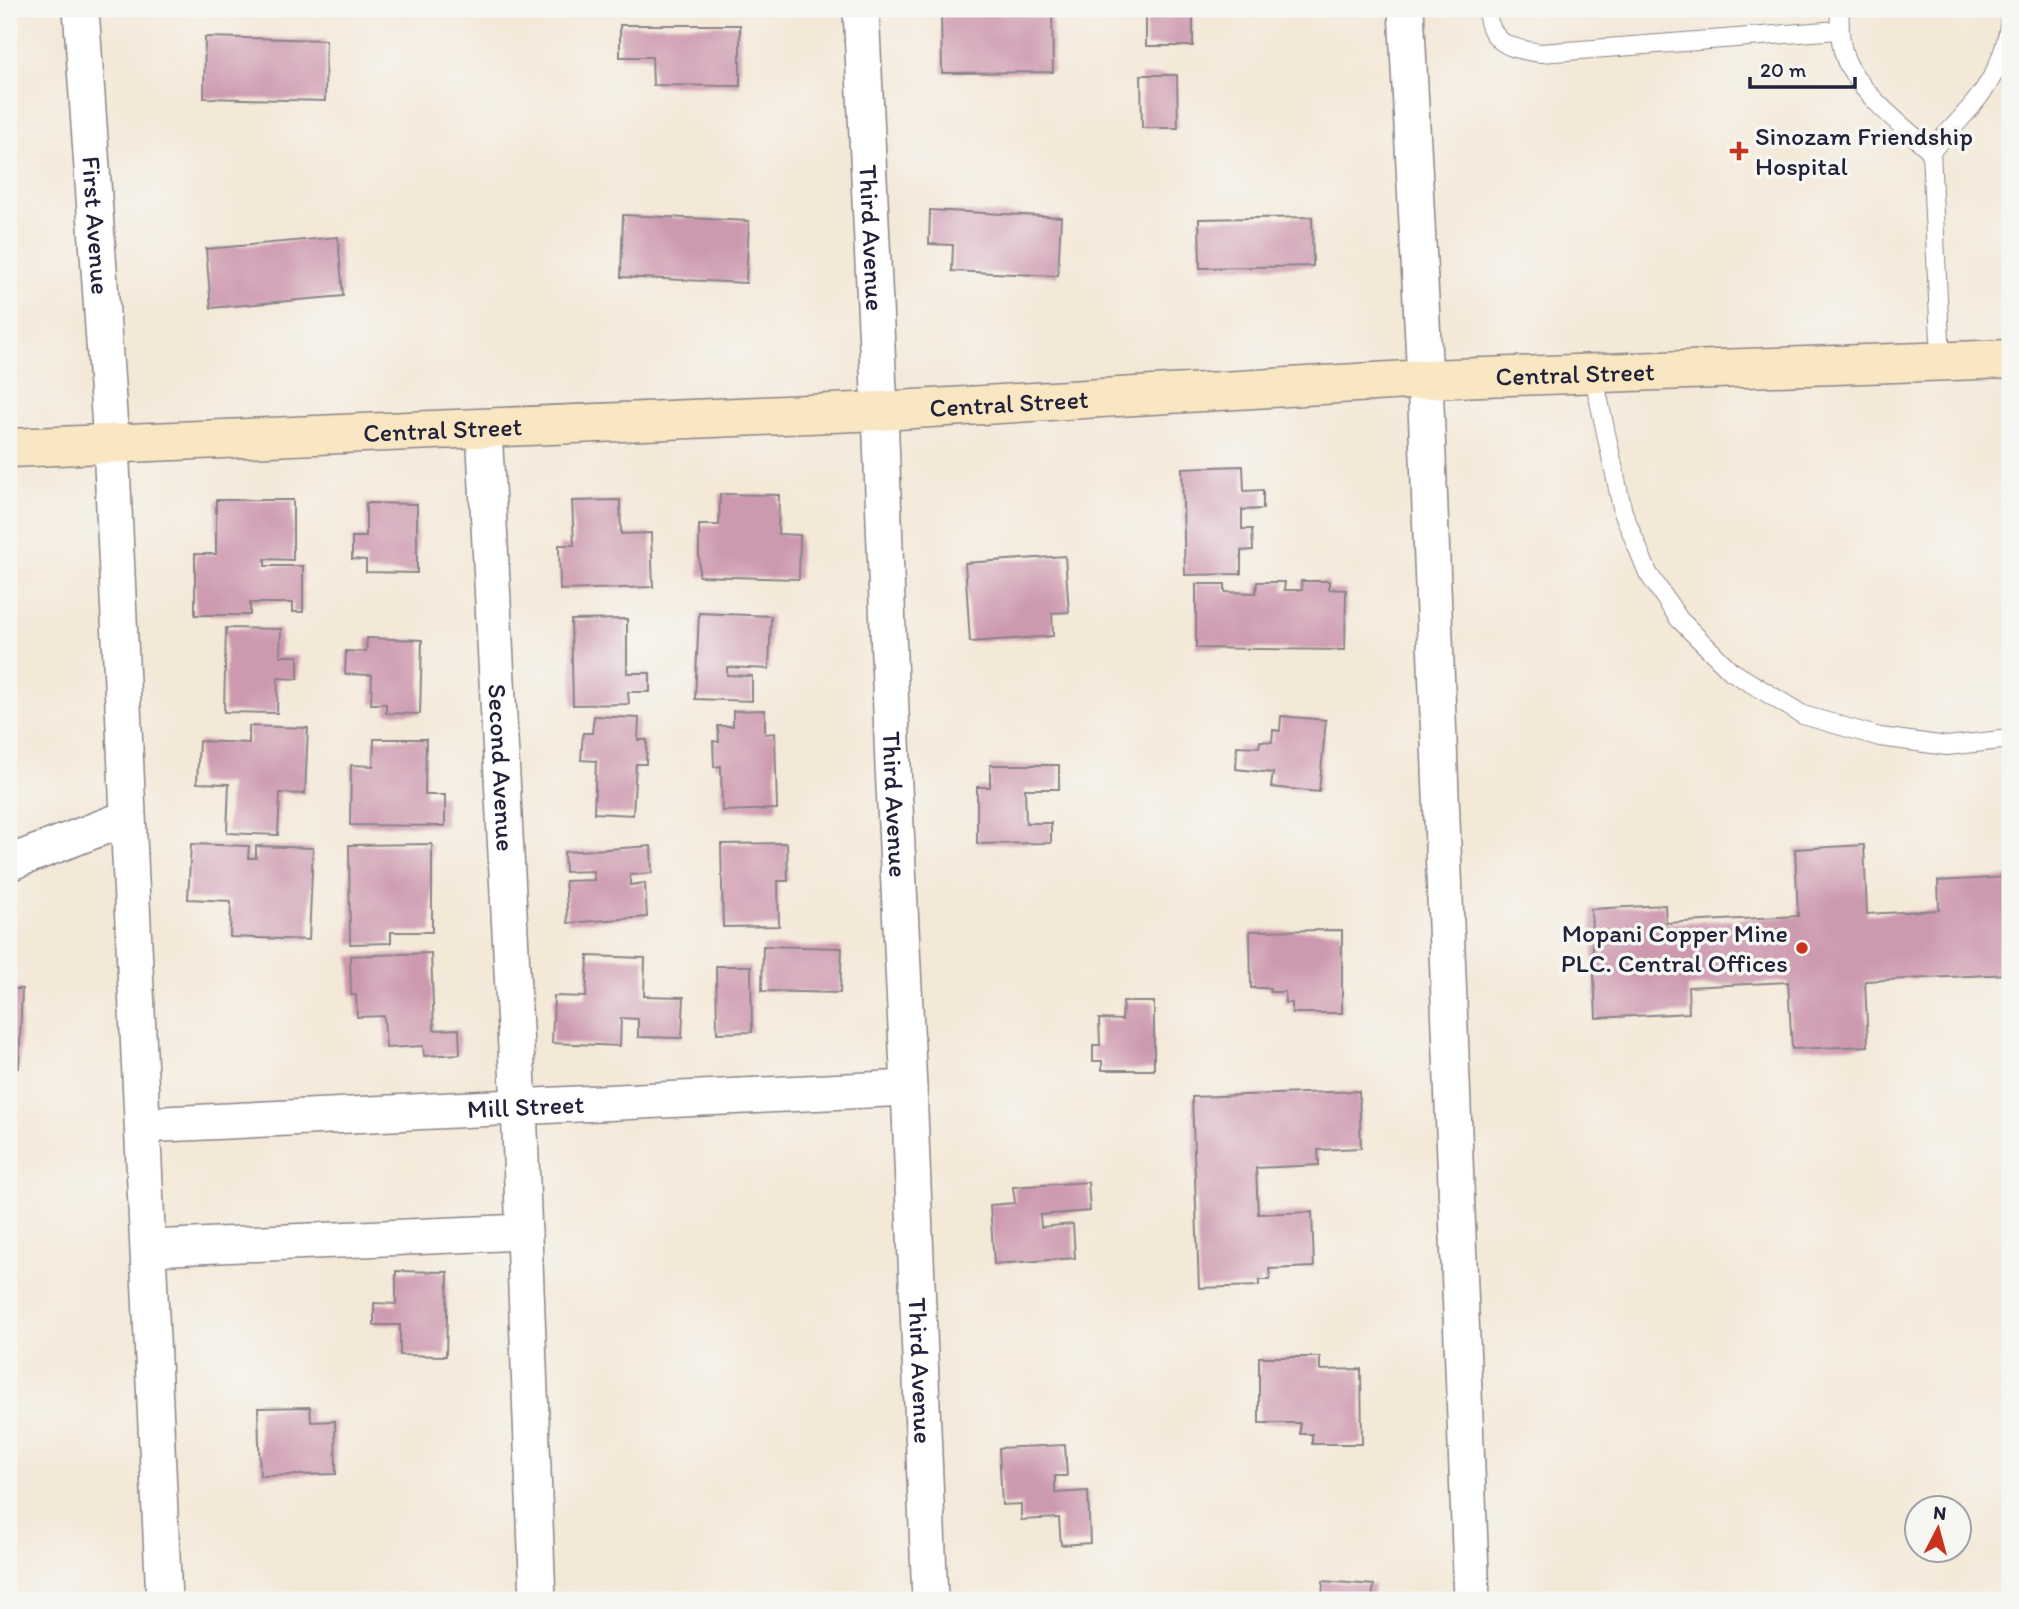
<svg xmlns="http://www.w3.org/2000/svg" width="2019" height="1609" font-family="Itim,sans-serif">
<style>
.building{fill:#cd99af}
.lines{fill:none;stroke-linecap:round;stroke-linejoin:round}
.service-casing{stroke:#8b8589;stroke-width:20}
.minor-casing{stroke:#8b8589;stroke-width:38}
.secondary-casing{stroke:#8b8589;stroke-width:41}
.service{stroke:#fff;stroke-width:18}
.minor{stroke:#fff;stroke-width:35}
.secondary{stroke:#f9e7c3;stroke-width:38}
.poi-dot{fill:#c8321e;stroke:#f6f6f2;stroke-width:2.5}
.labels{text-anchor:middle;stroke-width:7;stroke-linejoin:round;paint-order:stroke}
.poi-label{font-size:26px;fill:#22223b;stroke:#f6f6f2;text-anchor:start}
.street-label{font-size:26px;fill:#22223b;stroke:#f6f6f2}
</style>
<rect width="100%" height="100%" fill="#f6f6f2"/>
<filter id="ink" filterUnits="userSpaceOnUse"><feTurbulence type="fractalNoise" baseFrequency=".0143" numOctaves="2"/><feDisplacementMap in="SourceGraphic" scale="14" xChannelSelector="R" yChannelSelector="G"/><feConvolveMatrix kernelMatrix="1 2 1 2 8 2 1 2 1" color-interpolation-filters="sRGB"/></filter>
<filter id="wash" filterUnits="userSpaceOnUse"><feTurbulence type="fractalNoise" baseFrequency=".00686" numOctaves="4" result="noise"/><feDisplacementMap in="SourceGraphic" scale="28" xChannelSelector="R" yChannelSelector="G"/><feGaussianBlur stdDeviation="1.57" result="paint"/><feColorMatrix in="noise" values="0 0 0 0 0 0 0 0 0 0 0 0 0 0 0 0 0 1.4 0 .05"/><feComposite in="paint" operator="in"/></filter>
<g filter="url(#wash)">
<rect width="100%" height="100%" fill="#f4e8d7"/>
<g id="blocks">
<g class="building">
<rect x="1146" y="9" width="47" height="37"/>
<path d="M941,11H1052L1053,72L942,73Z"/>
<path d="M620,25H740V86L653,85L652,57H620Z"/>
<path d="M205,37L326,40L325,101L204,98Z"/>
<path d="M1141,75H1177L1178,128H1142Z"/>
<path d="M930,210L1061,217L1058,276L952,271L953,245L929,244Z"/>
<path d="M623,215L749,221L746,283L621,277Z"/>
<path d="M1312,217L1313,266L1200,268L1199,219Z"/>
<path d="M338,237L343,296L211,308L206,249Z"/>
<path d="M1243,466L1244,491L1263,490V509L1242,510V529H1252L1253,550L1241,551V574L1185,575L1182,468Z"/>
<path d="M720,494L779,495L778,534L800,535L799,579L699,576V525H719Z"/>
<path d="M216,500H293V560L265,559V566H303V612H293V603H250V615H195V554H216Z"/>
<path d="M620,500L621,534L651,533L653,587L560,590L559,545H574L572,501Z"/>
<path d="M366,503L417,504V573L366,572V560L352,559V537H366Z"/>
<path d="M1065,556L1069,612L1052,613L1053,636L970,642L965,563Z"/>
<path d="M1301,581H1329V589L1346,590L1345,650L1196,648V584H1225V592L1256,593L1257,582H1285L1284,590H1302Z"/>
<path d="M699,613L771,616L769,669L727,667V675L752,676V701L695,699Z"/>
<path d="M627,619V673H650V692H628L629,704L573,705L571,620Z"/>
<path d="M226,628L281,629L280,656H298V679L278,678L277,713L224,712Z"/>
<path d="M367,638L422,640L420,714L386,713V704H371L372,675L345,674L346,651L366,652Z"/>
<path d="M765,710V734L775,733L777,809L722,811L721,766L714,767L713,741L719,742L718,726H733V711Z"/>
<path d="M594,716L639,718L638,740H647L646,764H636L633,815L594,813L596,761L581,760L583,733H592Z"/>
<path d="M1281,716L1326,720L1319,792L1271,787L1273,773L1236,769L1237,746L1259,747L1260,741L1272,742L1273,730L1280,731Z"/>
<path d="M249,726L308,728L305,794L280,793L278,835L227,833L229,784L197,783L199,741L249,743Z"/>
<path d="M374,739H426L425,795H445V826L350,825L351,765L373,766Z"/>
<path d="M990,765H1059V789H1025L1026,823H1051V843L977,844V787H990Z"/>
<path d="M787,843L788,881H778L779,926L723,927L721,844Z"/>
<path d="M191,844L249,846L248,858H256V846L313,848L309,940L230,937L231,901L188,899Z"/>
<path d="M432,844V932H391V943L350,944L349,845Z"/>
<path d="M1864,845L1867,914L1939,910L1938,881L2010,877V974L1865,981L1868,1046L1792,1049L1788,982L1688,987L1689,1013L1596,1018L1591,909L1665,905L1666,923L1798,916L1795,849Z"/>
<path d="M651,846L652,873L630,875V885L645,883L647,917L568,923L565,881L594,880L593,871L565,872L564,852Z"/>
<path d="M9,869H14L11,947H9Z"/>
<path d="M1342,930V1013H1292V1003H1285V992H1270V988H1251L1250,931Z"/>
<path d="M763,946L842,948L840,993L762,991Z"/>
<path d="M431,953L434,1030L459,1029L460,1054L424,1056L423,1046L386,1048L384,1016L357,1017L356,995H351L350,956Z"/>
<path d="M588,956L645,958L644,996L684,997L682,1038L638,1037V1019L621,1018L620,1046L552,1043L554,996L586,997Z"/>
<path d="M716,966H751L752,1032L717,1033Z"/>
<path d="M9,989H22L19,1068L9,1067Z"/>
<path d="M1123,1002H1154V1070H1102V1061H1093V1045H1100L1099,1019L1122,1020Z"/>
<path d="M1359,1091L1361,1148L1318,1150L1319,1165L1256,1168L1258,1214L1312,1212L1314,1267L1269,1269L1270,1280H1259V1286L1199,1288L1192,1097Z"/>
<path d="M1088,1182L1090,1211L1040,1215L1041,1227L1073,1224L1075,1258L994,1264L990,1205L1015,1203L1013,1187Z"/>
<path d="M396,1271L448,1272L446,1356L400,1355V1325H374V1303L396,1304Z"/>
<path d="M1259,1357H1320V1370L1361,1369L1362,1444H1312V1434H1300V1423H1259Z"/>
<path d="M310,1407L311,1422L335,1421L336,1474L260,1476L258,1408Z"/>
<path d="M1065,1445L1067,1476H1055V1493L1088,1491L1090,1543L1061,1545L1059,1518L1021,1520V1504L1002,1505L999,1448Z"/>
<path d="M1323,1581L1374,1585L1372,1600H1322Z"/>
</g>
</g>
</g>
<g filter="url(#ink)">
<use href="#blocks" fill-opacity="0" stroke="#8b8589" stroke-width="2"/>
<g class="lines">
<defs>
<g id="service">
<path d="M1487,9C1489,44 1511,49 1541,53L1839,30"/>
<path d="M1840,9C1839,27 1840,52 1850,68C1867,99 1905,128 1931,151"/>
<path d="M1941,362L1931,151C1971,107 2005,78 2010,16"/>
<path d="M1593,373L1623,512L1648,573L1679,619L1731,671L1803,715L1880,737L1947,746L2010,739"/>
</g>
<g id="minor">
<path id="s1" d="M81,9L111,443L164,1600"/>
<path id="s2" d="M861,9L880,411L893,766L909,1088L930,1600"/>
<path d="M1406,9L1425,379L1472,1600"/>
<path id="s3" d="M484,428L519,1106L538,1600"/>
<path d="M9,863L127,818"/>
<path id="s4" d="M143,1125L909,1088"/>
<path d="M149,1248L524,1232"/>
</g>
<g id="secondary">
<path id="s5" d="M9,448L880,411L1425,379L2010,359"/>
</g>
</defs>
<use href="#service" class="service-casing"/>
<use href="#minor" class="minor-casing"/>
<use href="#secondary" class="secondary-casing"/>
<use href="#service" class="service"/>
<use href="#minor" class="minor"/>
<use href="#secondary" class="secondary"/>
</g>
</g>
<g class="poi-dot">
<path d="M1735.5 140.5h7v7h7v7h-7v7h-7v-7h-7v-7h7z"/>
<circle cx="1802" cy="948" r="7"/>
</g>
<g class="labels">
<g class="poi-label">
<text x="1755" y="145">Sinozam Friendship<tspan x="1755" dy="30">Hospital</tspan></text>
<text x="1788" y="942" text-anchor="end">Mopani Copper Mine<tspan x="1788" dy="30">PLC. Central Offices</tspan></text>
</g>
<g class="street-label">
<text dy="9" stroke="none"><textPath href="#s1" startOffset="217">First Avenue</textPath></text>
<text dy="9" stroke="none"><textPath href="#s2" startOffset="229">Third Avenue</textPath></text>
<text dy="9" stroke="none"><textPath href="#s5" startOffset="1568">Central Street</textPath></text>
<text dy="9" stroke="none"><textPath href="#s5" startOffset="1001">Central Street</textPath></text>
<text dy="9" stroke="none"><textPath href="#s5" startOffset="434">Central Street</textPath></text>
<text dy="9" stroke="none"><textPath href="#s3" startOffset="340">Second Avenue</textPath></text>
<text dy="9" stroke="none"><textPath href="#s2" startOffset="796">Third Avenue</textPath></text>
<text dy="9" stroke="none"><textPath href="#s4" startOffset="383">Mill Street</textPath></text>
<text dy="9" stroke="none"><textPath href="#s2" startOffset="1363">Third Avenue</textPath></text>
</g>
</g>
<rect width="2019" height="1609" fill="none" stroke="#f6f6f2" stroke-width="35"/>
<g transform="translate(1938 1529) rotate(6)"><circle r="33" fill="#f6f6f2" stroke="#a1a1a9" stroke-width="2"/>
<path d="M0-5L12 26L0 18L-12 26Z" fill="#c8321e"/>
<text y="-10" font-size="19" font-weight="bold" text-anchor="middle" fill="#22223b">N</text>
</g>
<path d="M1750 77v10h105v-10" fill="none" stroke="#22223b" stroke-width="3.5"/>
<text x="1760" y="77" font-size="21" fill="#22223b" stroke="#f6f6f2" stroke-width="5" paint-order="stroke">20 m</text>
</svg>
